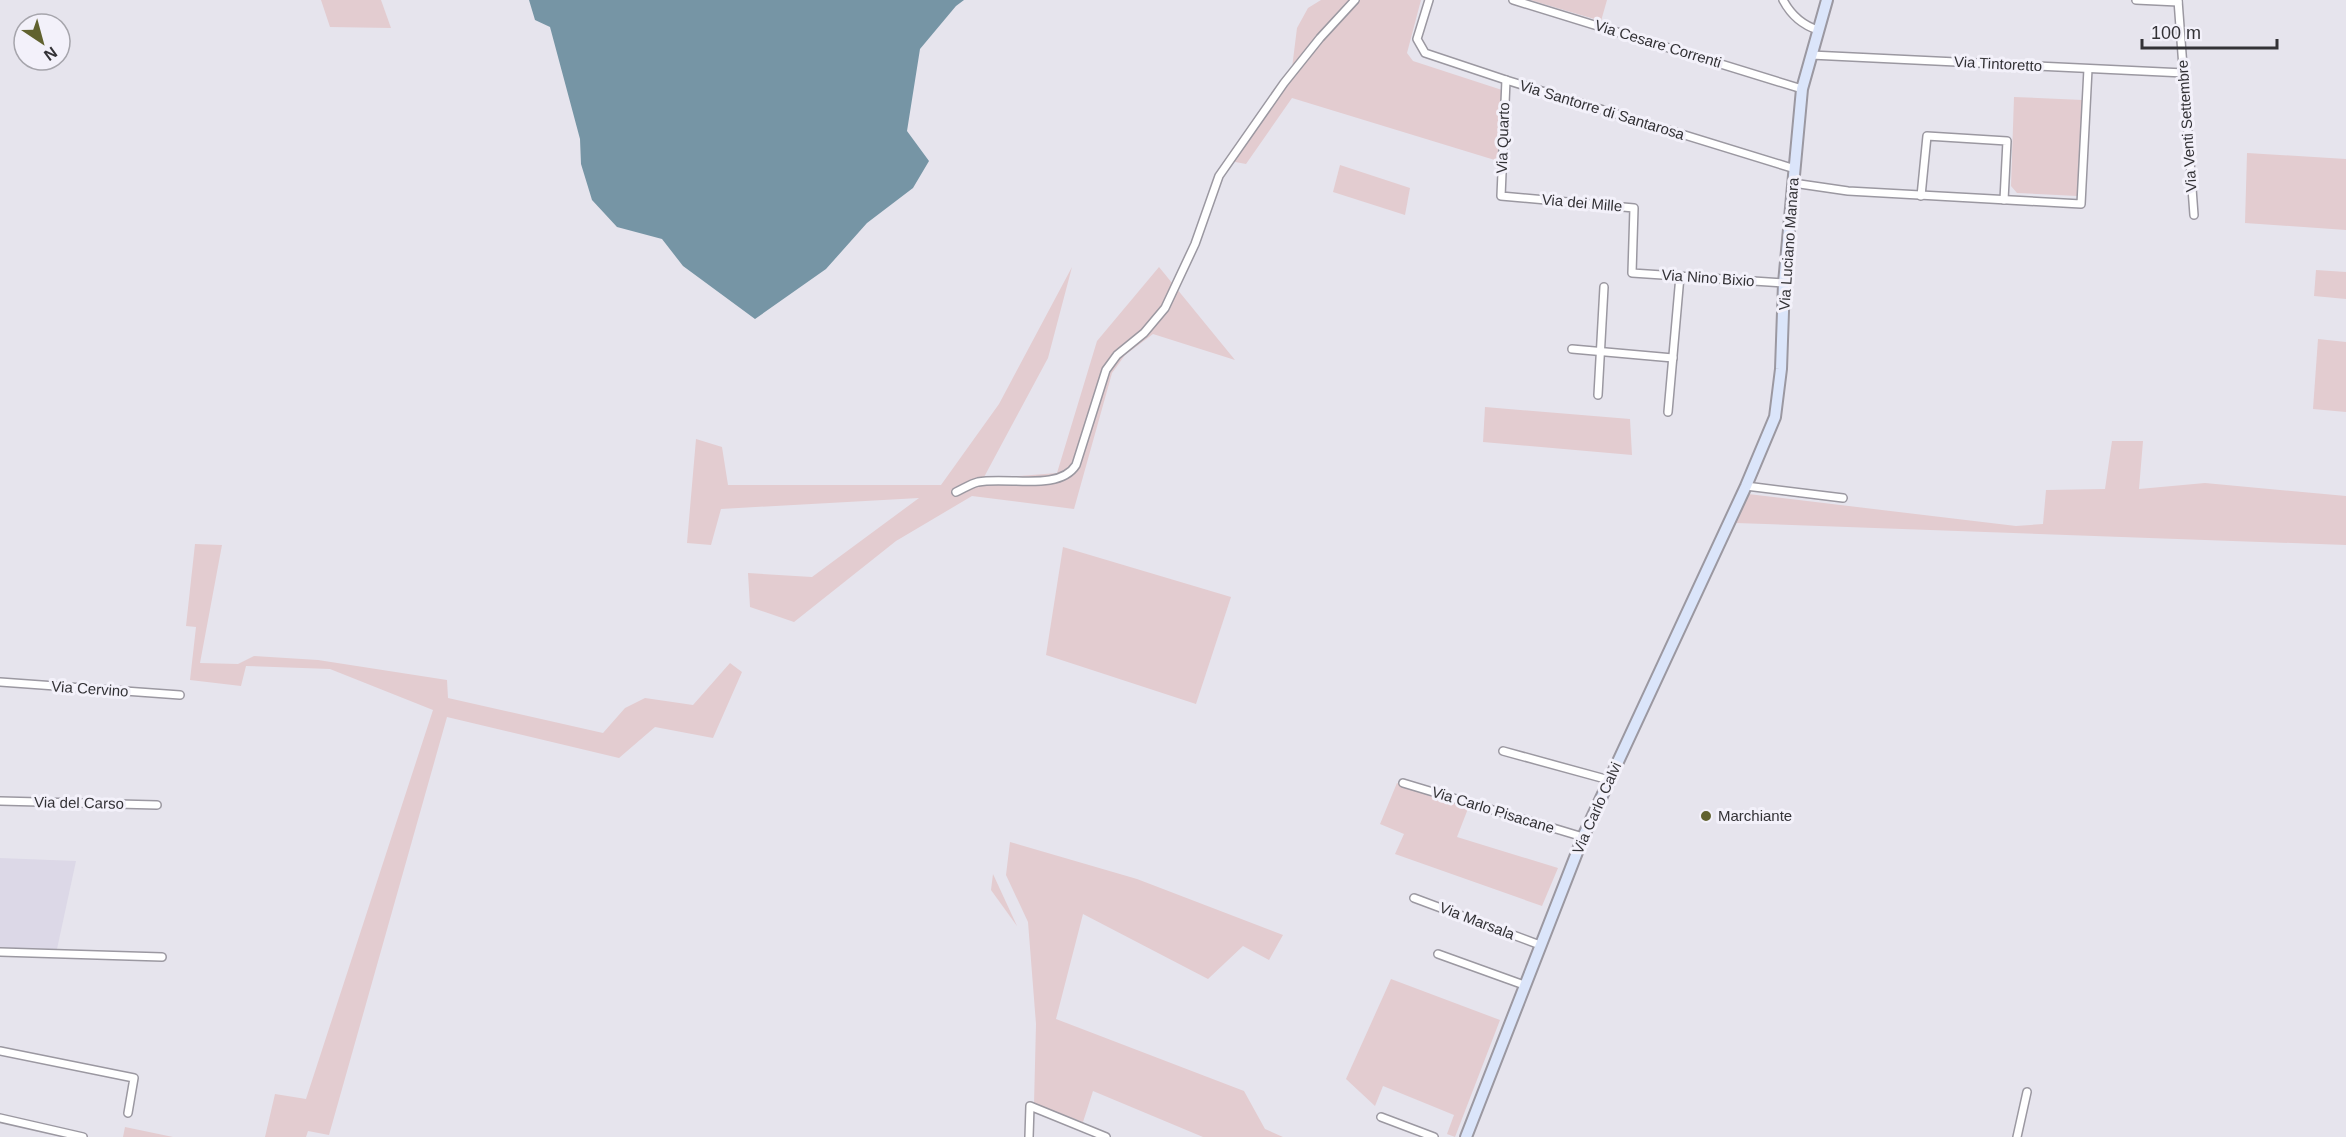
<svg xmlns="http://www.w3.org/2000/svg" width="2346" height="1137" font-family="Arial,sans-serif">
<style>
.built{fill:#dcd8e7}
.green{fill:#e3ccd0}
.water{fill:#7695a5}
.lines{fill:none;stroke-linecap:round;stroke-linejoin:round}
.street-casing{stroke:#9b98a1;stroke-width:10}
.secondary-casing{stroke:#9b98a1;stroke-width:14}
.street{stroke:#fff;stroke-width:7}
.secondary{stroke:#dbe5fa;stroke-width:10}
.poi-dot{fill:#61622f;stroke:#f3f1fa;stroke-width:2}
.labels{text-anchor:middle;stroke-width:6;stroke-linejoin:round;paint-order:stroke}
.street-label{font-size:15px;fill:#333236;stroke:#f3f1fa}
.poi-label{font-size:15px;fill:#333236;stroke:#f3f1fa;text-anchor:start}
</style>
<rect width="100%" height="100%" fill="#e6e4ed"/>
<path class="built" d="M0,858L76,861L57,949L0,948Z"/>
<g class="green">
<path d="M321,0H381L391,28L330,27Z"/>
<path d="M1321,0H1421L1407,53L1413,61L1502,90L1498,161L1292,98L1246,164L1230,161L1292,68L1297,28L1308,8Z"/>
<path d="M1530,0H1607L1601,21Z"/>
<path d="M2014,97L2083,100L2077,196L2017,193L2011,186Z"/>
<path d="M2247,153L2346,159V230L2245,223Z"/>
<path d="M1340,165L1410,188L1405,215L1333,192Z"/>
<path d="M1072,267L1048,358L983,479L1057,473L1097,341L1159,267L1235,360L1153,334L1125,355L1112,373L1074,509L972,496L896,541L794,622L750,607L748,573L812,577L919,498L721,509L711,545L687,543L696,439L722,447L728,485H941L999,404Z"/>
<path d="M2316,270L2346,272V299L2314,296Z"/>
<path d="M2318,339L2346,342V412L2313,409Z"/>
<path d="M1485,407L1630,419L1632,455L1483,442Z"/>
<path d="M2112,441H2143L2139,489L2205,483L2346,496V545L1736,523L1748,494L2016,526L2043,524L2046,490L2105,489Z"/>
<path d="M195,544L222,545L200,663L238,664L254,656L318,660L447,680L448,698L603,733L625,708L645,698L693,705L730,663L742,672L713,738L655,727L619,758L447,717L329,1135L308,1131L306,1137H265L275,1094L306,1099L433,710L330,669L246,666L241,686L190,680L196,627L186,626Z"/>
<path d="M1063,547L1231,597L1196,704L1046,655Z"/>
<path d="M1397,783L1469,806L1457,837L1558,868L1542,906L1395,854L1404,834L1380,824Z"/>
<path d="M1010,842L1137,879L1283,935L1269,960L1243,946L1208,979L1083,914L1056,1019L1244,1091L1265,1129L1283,1137H1203L1093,1091L1083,1122L1034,1104L1036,1024L1028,922L1006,875Z"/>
<path d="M993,874L1017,926L991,890Z"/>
<path d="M1391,979L1500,1020L1455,1137L1447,1134L1454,1115L1383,1086L1375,1106L1346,1079Z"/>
<path d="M125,1127L173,1137H123Z"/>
</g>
<path class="water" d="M529,0H964L956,6L920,49L907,131L929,161L913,188L867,223L826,269L755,319L683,266L662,239L617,227L592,200L581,164L580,139L550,27L535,20Z"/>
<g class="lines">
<defs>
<g id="street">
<path d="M1429,0L1417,39L1425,53L1506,80L1795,169"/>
<path d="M1513,0L1802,89"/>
<path d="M1783,0C1791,15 1802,25 1818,30"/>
<path d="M2136,0L2178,2"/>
<path d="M2178,0L2194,215"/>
<path d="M1811,55L2184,73"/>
<path d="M1506,80L1501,196L1634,208L1632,273L1784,283"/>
<path d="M1793,183L1848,191L2081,204L2088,69"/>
<path d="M1921,196L1927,136L2007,141L2004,200"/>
<path d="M1572,349L1673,358"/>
<path d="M1598,395L1604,287"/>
<path d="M1668,412L1680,276"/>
<path d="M1746,486L1843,498"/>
<path d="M956,492C963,489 970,484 978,482C1007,476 1059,492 1076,465L1106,370L1117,355L1144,333L1165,308L1195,244L1219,176L1284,83L1320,38L1355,0"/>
<path d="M0,682L180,695"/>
<path d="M1503,751L1609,780"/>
<path d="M1403,783L1583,837"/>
<path d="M0,801L157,805"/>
<path d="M1414,898L1540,945"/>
<path d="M0,952L162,957"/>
<path d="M1438,954L1524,985"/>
<path d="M0,1051L134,1078L128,1113"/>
<path d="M1381,1117L1434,1137"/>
<path d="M0,1118L83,1137"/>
<path d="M1029,1137L1030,1106L1106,1137"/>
<path d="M2017,1137L2027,1092"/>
</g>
<path id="secondary" d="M1466,1137L1583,837L1746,486L1775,417L1781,369L1784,283L1802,89L1827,0"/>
</defs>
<use href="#street" class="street-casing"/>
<use href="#secondary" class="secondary-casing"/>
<use href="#street" class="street"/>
<use href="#secondary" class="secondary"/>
</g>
<circle class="poi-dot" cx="1706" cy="816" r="6"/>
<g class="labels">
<g class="street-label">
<text transform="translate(1658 44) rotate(17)" y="5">Via Cesare Correnti</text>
<text transform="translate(1998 64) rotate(3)" y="5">Via Tintoretto</text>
<text transform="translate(1602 110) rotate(17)" y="5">Via Santorre di Santarosa</text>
<text transform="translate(2187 126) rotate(-94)" y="5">Via Venti Settembre</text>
<text transform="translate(1503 138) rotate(-88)" y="5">Via Quarto</text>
<text transform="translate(1582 203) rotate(5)" y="5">Via dei Mille</text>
<text transform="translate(1789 244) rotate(-86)" y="5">Via Luciano Manara</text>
<text transform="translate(1708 278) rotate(4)" y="5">Via Nino Bixio</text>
<text transform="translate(90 689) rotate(4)" y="5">Via Cervino</text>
<text transform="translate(79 803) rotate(1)" y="5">Via del Carso</text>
<text transform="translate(1597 808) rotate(-66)" y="5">Via Carlo Calvi</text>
<text transform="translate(1493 810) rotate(17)" y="5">Via Carlo Pisacane</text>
<text transform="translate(1477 921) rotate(21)" y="5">Via Marsala</text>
</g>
<g class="poi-label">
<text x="1718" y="821">Marchiante</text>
</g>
</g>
<g transform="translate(42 42) rotate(144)"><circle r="28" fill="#f3f1fa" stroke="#a6a5ac" stroke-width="1.5"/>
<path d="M0-4.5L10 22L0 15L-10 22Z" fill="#61622f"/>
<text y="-9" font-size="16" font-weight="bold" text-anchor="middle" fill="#333236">N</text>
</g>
<path d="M2142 39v9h135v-9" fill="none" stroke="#333236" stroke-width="3"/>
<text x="2151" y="39" font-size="18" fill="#333236" stroke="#f3f1fa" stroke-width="4.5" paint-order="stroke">100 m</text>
</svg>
